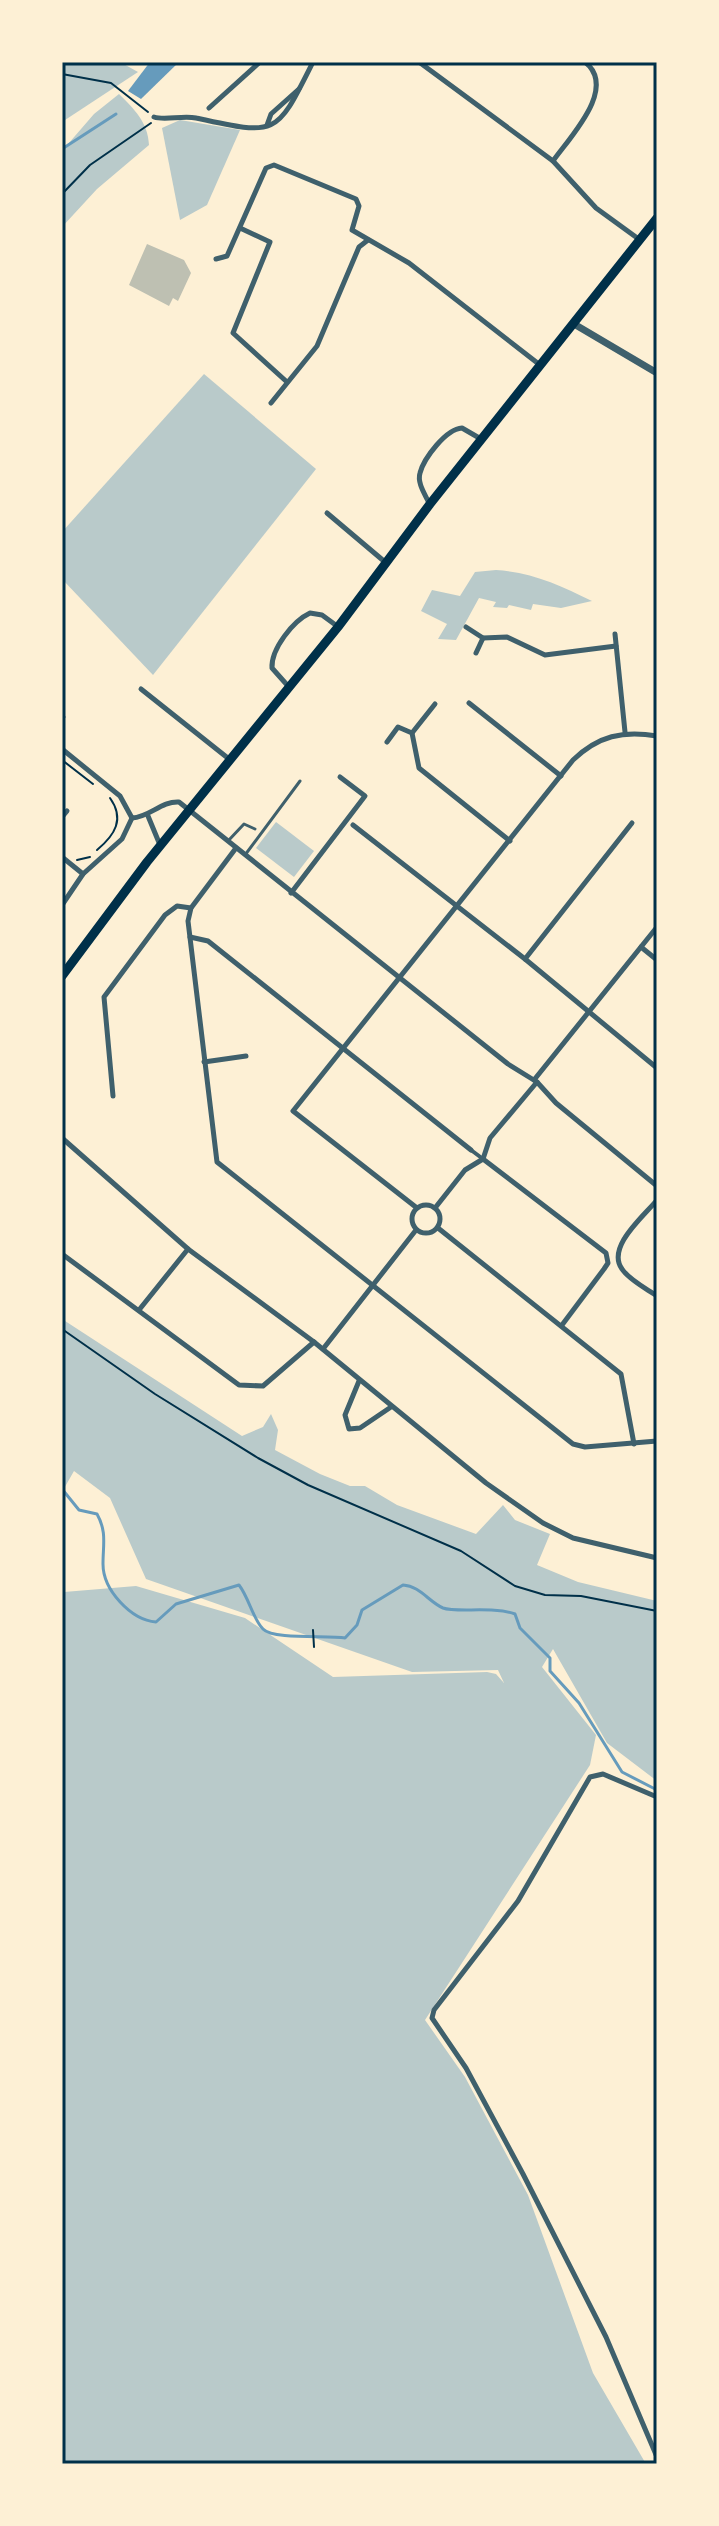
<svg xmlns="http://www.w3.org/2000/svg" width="719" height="2526" font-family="'Space Grotesk',sans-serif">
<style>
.green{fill:#b9caca}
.water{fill:#669bbc}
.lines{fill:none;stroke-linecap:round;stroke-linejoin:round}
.stream{stroke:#669bbc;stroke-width:3}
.building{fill:#bec0b2}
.path{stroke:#003049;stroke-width:2}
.service{stroke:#3f606c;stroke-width:3}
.pedestrian{stroke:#3f606c;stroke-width:4}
.minor{stroke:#3f606c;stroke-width:5}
.tertiary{stroke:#3f606c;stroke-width:7}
.primary{stroke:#003049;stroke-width:9}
.neatline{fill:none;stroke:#003049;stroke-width:3}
</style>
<rect width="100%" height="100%" fill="#fdf0d5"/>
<g class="green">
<path d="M62,62H120L138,72L62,122Z"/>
<path d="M119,94C134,109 148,122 149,145L97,189L62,227V151L94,114Z"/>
<path d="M180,120L240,130L207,205L180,220L162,128Z"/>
<path d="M204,374L316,469L153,675L62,579V532Z"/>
<path d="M496,570C531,572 560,585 592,601L561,608L533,604L531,610L509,605L507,608L493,607L496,602L479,598L456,640L438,639L447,624L421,611L432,590L460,596L475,572Z"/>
<path d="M276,822L314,851L294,877L256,848Z"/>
<path d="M62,1319L242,1436L263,1427L271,1414L278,1430L275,1450L320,1474L350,1486H365L397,1505L476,1534L503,1505L515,1520L550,1534L537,1565L578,1582L657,1601V1781L607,1743L553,1649L542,1667L596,1735L590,1765L425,2020L465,2077L528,2195L593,2373L646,2464H62V1588L64,1592L136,1586L245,1618L333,1677L487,1672L496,1674L504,1683L498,1670L412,1672L146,1579L110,1498L74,1471L62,1492Z"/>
</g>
<path class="water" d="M150,62H179L141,99L128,91Z"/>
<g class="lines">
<g class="stream">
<path d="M62,149L116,114"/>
<path d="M62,1457V1461"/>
<path d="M62,1489L79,1510L97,1514C107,1532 103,1544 103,1564C103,1590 131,1620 156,1622L176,1604L239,1585C249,1598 253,1619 263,1629C273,1640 328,1635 345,1638L357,1625L362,1610L403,1585C420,1586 429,1602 443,1608C456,1613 494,1606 515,1614L520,1628L550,1658V1671L579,1703L622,1772L657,1790"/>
</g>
</g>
<path class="building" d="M147,244L184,260L191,273L178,301L173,298L169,306L129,285Z"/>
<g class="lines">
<g class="path">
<path d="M62,74L111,83L148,112"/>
<path d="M62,194L90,165L151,123"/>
<path d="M62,760L93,784"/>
<path d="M97,850C115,835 125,819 110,798"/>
<path d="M77,860L90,857"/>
<path d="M62,1329L155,1394L258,1458L308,1485L461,1551L515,1586L545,1595L581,1596L657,1611"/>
<path d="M313,1630L314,1647"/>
</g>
<g class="service">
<path d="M228,841L244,824L255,829"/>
<path d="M245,855L300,781"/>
</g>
<path class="pedestrian" d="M471,1150L483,1159"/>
<g class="minor">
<path d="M419,62L553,161L596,208L640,240"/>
<path d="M209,108L260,62"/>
<path d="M154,117C165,121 182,115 196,118C278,136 276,136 313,62"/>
<path d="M267,125L271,114L299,89"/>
<path d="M553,161C570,137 618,88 585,62"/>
<path d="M240,228L270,242L233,333L287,382"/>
<path d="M216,259L227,256L266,168L274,165L356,199L359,206L352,230L409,263L540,365"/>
<path d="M271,403L317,346L359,247L368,240"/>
<path d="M429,503C425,494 417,483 420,473C424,458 446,429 462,428L481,439"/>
<path d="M327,513L385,562"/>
<path d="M466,627L483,638L507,637L545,655L616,646"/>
<path d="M615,634L625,732"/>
<path d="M476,653L483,638"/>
<path d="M288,686L272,668C271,649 293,621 310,613L322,615L337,626"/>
<path d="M141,689L229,759"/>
<path d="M469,703L561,776"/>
<path d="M62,718L63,717"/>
<path d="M412,733L435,704"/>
<path d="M387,742L398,727L412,733L419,768L510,841"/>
<path d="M62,749L120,796L132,818C150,817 161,801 179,802L508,1064L537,1082L556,1103L657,1186"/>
<path d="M148,816L160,845"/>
<path d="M62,817L67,811"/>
<path d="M353,825L525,959L657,1068"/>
<path d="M236,848L191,908L188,921L217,1162L573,1444L585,1447L657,1441"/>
<path d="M62,857L83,874"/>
<path d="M291,893L365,796L340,777"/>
<path d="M62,905L83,874L122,839L132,818"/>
<path d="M190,937L208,941L471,1150"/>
<path d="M641,947L657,960"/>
<path d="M525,959L632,823"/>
<path d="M204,1062L246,1056"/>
<path d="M534,1080L657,927"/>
<path d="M113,1096L104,997L165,915L177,906L191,908"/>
<path d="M62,1138L188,1249L314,1342L486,1483L543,1523L573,1538L657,1558"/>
<path d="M483,1159L606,1253L608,1263L604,1269L562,1325"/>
<path d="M657,1200C644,1216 606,1247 622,1269C629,1280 647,1289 657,1296"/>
<circle cx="426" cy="1219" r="14"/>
<path d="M417,1208L293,1111L573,760C598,736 623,730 657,736"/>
<path d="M435,1208L465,1170L483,1159L490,1138L537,1082"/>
<path d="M438,1228L621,1374L634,1444"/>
<path d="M62,1254L239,1385L263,1386L314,1342"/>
<path d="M139,1310L188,1249"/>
<path d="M323,1349L416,1230"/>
<path d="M359,1381L345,1415L349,1429L360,1428L391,1407"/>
<path d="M657,1797L603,1774L590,1777L518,1901L434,2010L432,2018L466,2068L523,2174L606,2337L657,2457"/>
</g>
<path class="tertiary" d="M574,324L657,373"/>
<path class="primary" d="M62,976L147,862L338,627L430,504L657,218"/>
</g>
<rect width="719" height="2526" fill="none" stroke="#fdf0d5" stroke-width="128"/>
<rect x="64" y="64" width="591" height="2398" class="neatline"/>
</svg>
